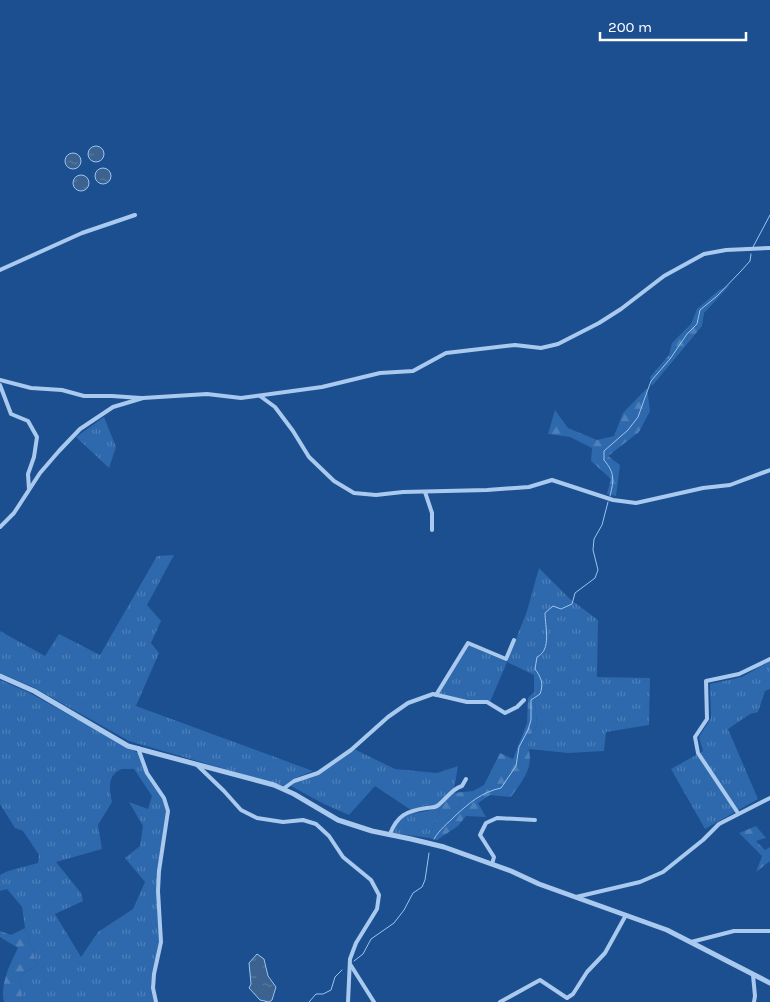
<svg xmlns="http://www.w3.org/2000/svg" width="770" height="1002" font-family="Karla,sans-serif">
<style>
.grass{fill:url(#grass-tufts);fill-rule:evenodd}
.forest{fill:url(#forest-firs)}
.water{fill:url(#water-ripples);stroke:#9cc4f0}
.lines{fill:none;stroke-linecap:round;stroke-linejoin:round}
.stream{stroke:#9cc4f0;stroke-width:1}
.minor{stroke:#a9c9ee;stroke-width:4}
.tertiary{stroke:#a9c9ee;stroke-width:5}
</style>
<defs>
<pattern id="grass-tufts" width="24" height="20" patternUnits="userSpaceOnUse" patternTransform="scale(1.25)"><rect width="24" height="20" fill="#2e69ad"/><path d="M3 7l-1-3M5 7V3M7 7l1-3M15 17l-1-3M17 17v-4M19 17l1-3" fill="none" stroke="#4d80b9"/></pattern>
<pattern id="forest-firs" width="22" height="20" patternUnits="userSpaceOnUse" patternTransform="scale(1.25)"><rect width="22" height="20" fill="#2e69ad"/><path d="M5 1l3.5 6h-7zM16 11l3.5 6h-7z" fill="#4d80b9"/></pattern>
<pattern id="water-ripples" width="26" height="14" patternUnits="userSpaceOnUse" patternTransform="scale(1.25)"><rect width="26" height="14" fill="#3c6290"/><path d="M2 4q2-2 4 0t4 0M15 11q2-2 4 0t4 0" fill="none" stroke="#597aa1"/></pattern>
</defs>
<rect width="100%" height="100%" fill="#1b4f8f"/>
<g class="grass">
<path d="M104,417L116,447L109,468L76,437Z"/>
<path d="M174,555L147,605L161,621L151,643L159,653L136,706L313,771L293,779L283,786L129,741L33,687L0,673V631L45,656L59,634L100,655L157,556Z"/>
<path d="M539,568L570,599L598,620L597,677L650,678L649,725L606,732L604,751L568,753L529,749L527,741L537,725L534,692V675L507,662L490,702L468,701L438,694L468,645L507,662L527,611Z"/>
<path d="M770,661V689L765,691L758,712L750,714L728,729L758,799L705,829L671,769L703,751L699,737L711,718L710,684L742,677Z"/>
<path d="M0,680L28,692L138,753L162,798L166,810L159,863L160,941L152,974L151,988L154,1002H23L19,976L37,965L25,928L22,907L7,889L0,891V875L8,871L38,863L39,855L23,831L15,828L0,804ZM122,769H134L152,796L148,809L129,802L143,826L140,846L125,858L145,882L133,909L98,932L81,957L55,914L83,901L81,893L56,862L102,849L98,825L112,802C109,788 107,775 122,769Z"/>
<path d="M354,749L395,769L437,773L458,766L454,789L436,805H427L411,810L375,786L349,815L324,804L291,786L296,782L319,774Z"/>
<path d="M442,804L429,838L393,833C401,805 426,818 442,804Z"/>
</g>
<g class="forest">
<path d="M730,285L704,313L702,326L652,386L650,377L669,355L672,343L691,324L697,309L719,290Z"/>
<path d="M647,388L650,411L639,432L608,456L620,465L616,496L607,494L611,479L591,461L592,448L570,437L548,434L555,410L568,428L597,440L614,436L623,413Z"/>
<path d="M534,692L537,725L527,741C535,767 525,777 511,797L490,795L478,803L486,817L466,816L458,826L437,840L429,838L442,804L453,793L473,791L484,785L500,753L513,759L527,723L528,698Z"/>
<path d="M756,826L766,838L756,841L765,850L770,847V861L756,872L762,856L739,833Z"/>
<path d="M25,928L37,965L19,976L23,1002H4C0,984 10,964 18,948L0,937V931L11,935Z"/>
</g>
<g class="water">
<circle cx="96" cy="154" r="8"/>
<circle cx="73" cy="161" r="8"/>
<circle cx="103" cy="176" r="8"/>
<circle cx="81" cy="183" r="8"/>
<path d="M257,954L264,959L268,976L276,987L272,1000L269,1002L260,1000L249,988L251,984L249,963Z"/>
</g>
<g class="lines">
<g class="stream">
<path d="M753,247L770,215"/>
<path d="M610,496C614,480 615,473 604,460V451L628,430L638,417L651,381L670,359L687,334L697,324L700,310L717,296L741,271L750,261L751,254"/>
<path d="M434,839C440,829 447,824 455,816C469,803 482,792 501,788L516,766L519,747L528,730L531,720V700L540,694C544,684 541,677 535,669L537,657C552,650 545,626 545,613L553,606L561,609L572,604L575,593L595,578L598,570L593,550L594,539L602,525L608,502"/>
<path d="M354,961L363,954L371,939L394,923L404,910L413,893L422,887L425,880L429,853"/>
<path d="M309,1002L316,994H323L331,990L335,977L342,970"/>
</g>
<g class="minor">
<path d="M0,270L82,233L135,215"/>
<path d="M0,380L31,388L62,390L84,396H112L141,398"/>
<path d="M0,385L11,414L28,421L37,437L34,457L28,474L29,489"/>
<path d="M260,396L275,407L293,431L309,457L334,481L354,493L376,495L403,492L487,490L529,487L552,480L613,500L636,503L703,488L730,485L770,470"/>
<path d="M425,492L432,513V530"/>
<path d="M0,527L14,513L40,473L59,451L80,429L113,407L143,398L207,394L241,398L322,387L380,373L413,371L446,353L515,345L541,348L558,344L599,323L621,309L664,276L704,254L726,250L770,248"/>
<path d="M436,695L468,643L506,659L514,640"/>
<path d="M138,748L147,773L164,798L168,811L159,871L158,891L161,942L154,974L153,988L156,1002"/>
<path d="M197,765L224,791L241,810L257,818L283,822L303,820L316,824L329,836L343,857L371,880L379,895L377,909L356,943L350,959L348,1002"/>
<path d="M283,789L294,781L318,773L351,750L388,717L408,703L433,694L467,702H487L505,713L517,707L524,700"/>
<path d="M738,813L698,753L695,737L707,719L706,681L739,674L770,659"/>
<path d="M390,834C397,816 406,811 426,808C430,807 434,808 437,806C446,800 451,789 462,786L466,779"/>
<path d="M492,864L494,857L480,835L486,823L497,818L535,820"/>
<path d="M576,897L640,882L663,872L703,840L719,824L770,798"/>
<path d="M691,942L734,931H770"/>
<path d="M350,964L374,1002"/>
<path d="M753,975L755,996L754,1002"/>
<path d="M500,1002L540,980L567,998L573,994L587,972L605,953L626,915"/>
</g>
<path class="tertiary" d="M0,676L34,691L128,746L274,785L294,794L338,820L372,831L411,839L444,847L511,871L539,884L667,930L770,983"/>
</g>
<path d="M600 32v8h146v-8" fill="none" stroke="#ffffff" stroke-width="2.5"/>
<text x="608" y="32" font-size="15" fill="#ffffff" stroke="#1b4f8f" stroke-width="4" paint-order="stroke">200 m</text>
</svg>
